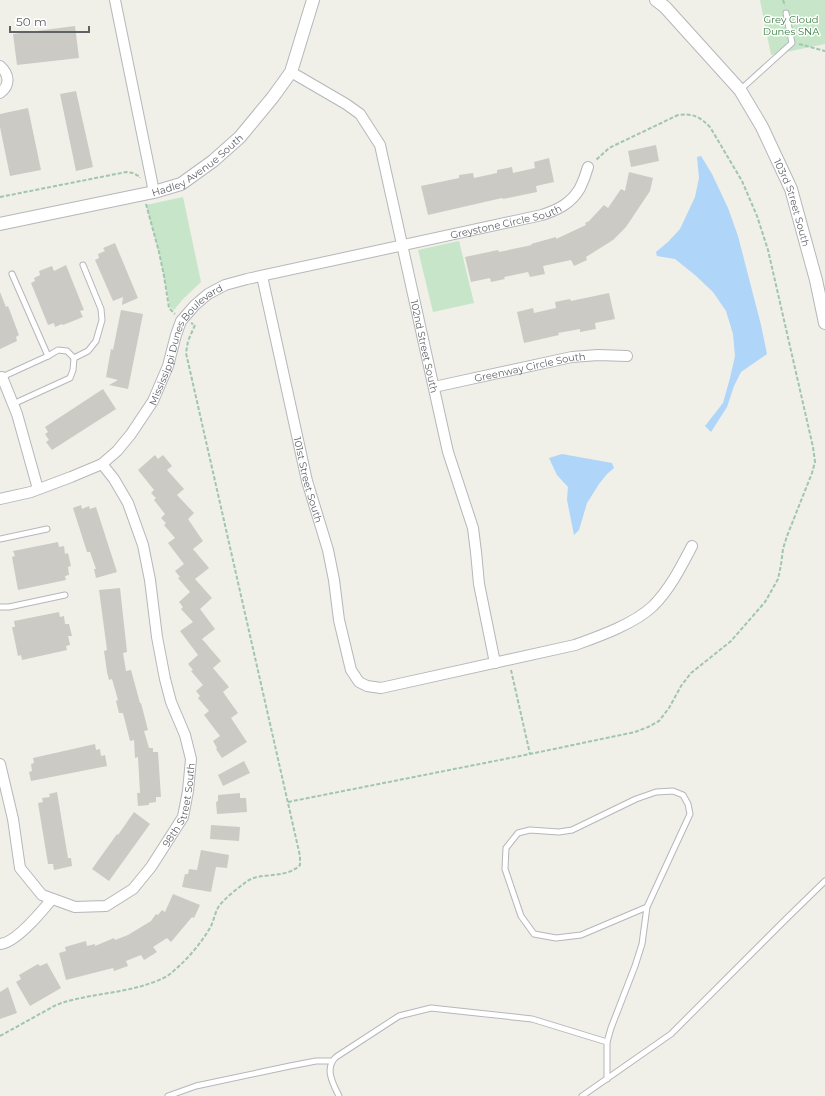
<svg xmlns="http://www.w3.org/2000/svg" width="825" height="1096" font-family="Montserrat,sans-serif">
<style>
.green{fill:#c7e5c8}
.water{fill:#afd5f9}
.building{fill:#cccac4}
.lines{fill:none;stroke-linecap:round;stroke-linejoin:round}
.service-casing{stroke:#b5b7bb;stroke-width:7}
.minor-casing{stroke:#b5b7bb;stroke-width:12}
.tertiary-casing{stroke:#b5b7bb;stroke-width:14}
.path{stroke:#a0c6ad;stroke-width:2;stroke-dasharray:4 2;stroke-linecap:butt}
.service{stroke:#fff;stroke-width:5}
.minor{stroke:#fff;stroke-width:10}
.tertiary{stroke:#fff;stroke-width:12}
.labels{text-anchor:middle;stroke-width:3;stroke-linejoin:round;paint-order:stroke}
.park-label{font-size:10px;fill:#3c8142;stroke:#fff}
.street-label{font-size:10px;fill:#5f6267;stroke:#fff}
</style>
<rect width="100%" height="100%" fill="#f0efe8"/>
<g class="green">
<path d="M760,0H825V44L771,55Z"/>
<path d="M183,197L201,282L182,300L174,310L170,307L159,252L146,205Z"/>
<path d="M459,241L474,303L433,312L418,250Z"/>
</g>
<g class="water">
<path d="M701,156L712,174L728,208L738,236L761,325L767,354L741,372L734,386L727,407L711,432L705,426L723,403L730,378L735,356L733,334L726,311L713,292L695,275L675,259L657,256L656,252L668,242L680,229L695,197L699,178L697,157Z"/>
<path d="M562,454L612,463L614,468L607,474L599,484L587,503L579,530L574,535L567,500L568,487L557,475L549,458Z"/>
</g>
<g class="building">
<path d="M75,26L79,58L17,65L13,34Z"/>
<path d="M76,91L93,167L76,171L60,94Z"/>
<path d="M28,108L41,170L10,176L0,127V114Z"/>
<path d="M656,145L659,161L631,167L628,151Z"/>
<path d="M549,158L554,182L536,186L537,192L503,199L502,198L428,215L421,186L459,178V175L473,173L474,178L497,173V170L512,167L513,173L535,168L534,162Z"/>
<path d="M629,172L653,178L650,191L626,227L613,240L586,257L587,260L574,266L571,260L543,266L545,274L530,277L528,272L504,277L505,279L491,282L490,278L471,282L465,257L498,250L499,252L532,245L531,244L556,237V239L586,225L585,223L589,221L604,205L608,208L621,189L625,191Z"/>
<path d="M115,243L138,298L122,305L123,297L113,301L95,260L99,258L98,254L105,251L103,248Z"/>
<path d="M66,265L84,310L80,311L83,317L63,325L62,324L55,327L54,323L48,325L31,283L35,281L34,278L40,275L39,271L52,266L54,271Z"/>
<path d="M0,292L6,307L8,306L19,335L16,337L17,341L0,349Z"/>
<path d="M609,293L615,319L595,323L596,329L580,332V329L558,333L559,335L524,343L517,312L533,308L534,313L556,308L555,302L570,299L571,301Z"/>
<path d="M121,310L143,314L128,389L109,385L118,380L106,377L111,349L113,350Z"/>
<path d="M103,389L116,409L52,450L46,442L49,440L45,434L48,432L45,427Z"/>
<path d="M155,455L158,459L163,455L172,466L167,470L184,489L177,495L194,513L188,519L203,541L193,549L209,568L195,579L212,598L200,609L215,629L202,639L221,661L213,668L229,687L223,692L238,713L231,718L247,742L222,758L216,749L217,748L213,741L220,736L204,715L209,711L198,698L200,696L196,691L203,685L191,671L193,670L188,664L198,655L180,631L193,622L181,609L183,607L179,602L190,592L178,578L180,577L175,571L184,564L168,543L175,538L164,525L166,523L161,518L165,514L154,500L156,498L151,493L154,490L138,470Z"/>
<path d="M81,505L82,509L89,506L90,509L96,507L117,572L96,578L94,569H96L90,552H87L73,508Z"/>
<path d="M58,542L59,547L64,546L65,554L68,553L71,566L68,567L69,575L65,576L66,580L18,590L12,557L15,556L13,551Z"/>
<path d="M120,588L127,652L123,653L126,671L131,670L140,703H141L148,730L144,731L149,748H153V752H158L161,797H156V802L149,803V805L138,806L137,793H140L138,757L135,758L134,740L130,741L123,713H119L116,701L118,700L112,679L109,680L107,672L104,651L107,650L99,590Z"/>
<path d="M59,612L60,617L64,616L65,624H69L72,636H68L70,645L66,646L67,650L22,660L21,655L18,656L12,627H15L14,621Z"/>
<path d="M95,744L96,750L100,749L101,756L105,755L107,766L31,781L29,772L32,771L31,764L34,763L33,758Z"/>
<path d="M244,761L250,773L223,786L218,775Z"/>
<path d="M57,792L68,858H71L72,866L54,870L53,864H48L38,803L43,802L42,798L50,797L49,794Z"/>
<path d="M240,793V798H246L247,812L217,814L216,802L218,801V795Z"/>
<path d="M134,812L150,824L109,881L92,869L117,834L118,835Z"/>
<path d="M211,825L240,827L239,841L210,839Z"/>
<path d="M201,850L229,855L227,868L216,867L211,892L182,887L185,874H188L189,869L197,870Z"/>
<path d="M173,894L200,905L194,918L192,917L171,942L167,938L153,947L157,952L144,960L141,955L126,961L128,966L114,971L113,968L66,980L59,953L66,951L65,947L86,941L87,946L95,944V946L114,938L115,940L128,935L151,921L156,914L158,915L162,910L165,912Z"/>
<path d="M47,963L61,988L30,1006L16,982L21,979L19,975L38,964L40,966Z"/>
<path d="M8,987L17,1013L0,1019V992Z"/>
</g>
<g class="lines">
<defs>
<g id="service">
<path d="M740,90L792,43L786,13"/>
<path d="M12,274L48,356"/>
<path d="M74,358L88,351L96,341L102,320L101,309L83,265"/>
<path d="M0,376L2,377L48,356L58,350L67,351L74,358"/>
<path d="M13,404L70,378L73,370L74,358"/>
<path d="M0,539L47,529"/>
<path d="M0,607H9L65,595"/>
<path d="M607,1079V1042L611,1028L635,966L642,944L647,907L690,814L688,804L683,795L673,791L656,792L636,799L572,830L559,832L530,830L518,833L506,848L505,869L521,916L534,934L556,938L581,935L647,907"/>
<path d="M168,1096L196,1086L290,1066L316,1061H331"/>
<path d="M339,1096C333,1084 324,1068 336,1057L399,1016L431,1008L532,1019L607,1042"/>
<path d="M582,1096L671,1034L784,921L825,881"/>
</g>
<g id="minor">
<path d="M115,0L154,192"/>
<path d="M0,66C9,74 11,85 0,93"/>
<path id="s1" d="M291,72L346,104L360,114L380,145L448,452L473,528L476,552L479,584L495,663"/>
<path id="s2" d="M262,276L307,481L328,550L334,580L339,620L351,670L359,682L367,686L381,688L575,645C600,636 634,624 653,606C670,589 681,567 692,546"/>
<path d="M2,377L17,414L38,489"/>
<path id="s3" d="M434,387L572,357L598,355L627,356"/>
<path id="s4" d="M0,499L31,492L71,477L102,464L117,451L131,434L153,401L168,366L176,335L181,321L195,305L208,294L225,285L247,279L542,215C557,210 571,204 580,188C583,182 586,174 588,167"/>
<path id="s5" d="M0,764L13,819L20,868L42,895L75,907L106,906L133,889L151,867L183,817L188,791L191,759L185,735L171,702L165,679L157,637L150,580L143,545L128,503L114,479L102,464"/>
<path d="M0,944C16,943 42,911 52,899"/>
</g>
<g id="tertiary">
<path id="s6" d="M656,0L665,7L740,90L762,127L791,189L816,280L825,323"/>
<path id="s7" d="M0,224L154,192L181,184L213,161L240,137L273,97L291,72L313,0"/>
</g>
</defs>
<use href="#service" class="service-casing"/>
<use href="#minor" class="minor-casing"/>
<use href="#tertiary" class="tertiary-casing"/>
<g class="path">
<path d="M783,0L785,6"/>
<path d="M799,44L825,51"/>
<path d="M0,197L126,172L133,173L140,177V178"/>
<path d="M146,204L159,252L164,276L169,308L175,314"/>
<path d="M511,670L530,754"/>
<path d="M288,802L530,754L635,732L648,727L659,721L669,708L681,686L691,673L731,641L765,602L778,579L781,565L783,549L787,536L812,473L815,462L813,447L768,250L757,216L742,181L710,127C700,117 693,113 678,115L609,148L595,161"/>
<path d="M0,1036L56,1005C82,995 114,994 142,986C151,983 162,980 170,974C186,961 201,944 211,926C214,920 215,912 219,906C226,897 237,889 246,882C260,871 285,880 300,865V856L186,353L188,341L195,325L191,323"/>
</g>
<use href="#service" class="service"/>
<use href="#minor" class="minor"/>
<use href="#tertiary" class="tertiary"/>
</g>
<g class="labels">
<g class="park-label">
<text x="791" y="23">Grey Cloud<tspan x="791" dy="12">Dunes SNA</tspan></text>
</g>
<g class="street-label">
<text dy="4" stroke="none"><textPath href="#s7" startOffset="209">Hadley Avenue South</textPath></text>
<text dy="4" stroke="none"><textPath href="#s6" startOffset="248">103rd Street South</textPath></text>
<text dy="4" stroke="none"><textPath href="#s4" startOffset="620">Greystone Circle South</textPath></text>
<text dy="4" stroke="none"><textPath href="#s4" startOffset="257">Mississippi Dunes Boulevard</textPath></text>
<text dy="4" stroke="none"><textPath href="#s1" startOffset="324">102nd Street South</textPath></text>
<text dy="4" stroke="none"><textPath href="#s3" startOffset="98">Greenway Circle South</textPath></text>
<text dy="4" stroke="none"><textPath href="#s2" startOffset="209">101st Street South</textPath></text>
<text dy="4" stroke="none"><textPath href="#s5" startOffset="337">98th Street South</textPath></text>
</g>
</g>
<path d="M10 26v6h79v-6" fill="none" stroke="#5f6267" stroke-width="2"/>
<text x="16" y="26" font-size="12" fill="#5f6267" stroke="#ffffff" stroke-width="3" paint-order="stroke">50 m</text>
</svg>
